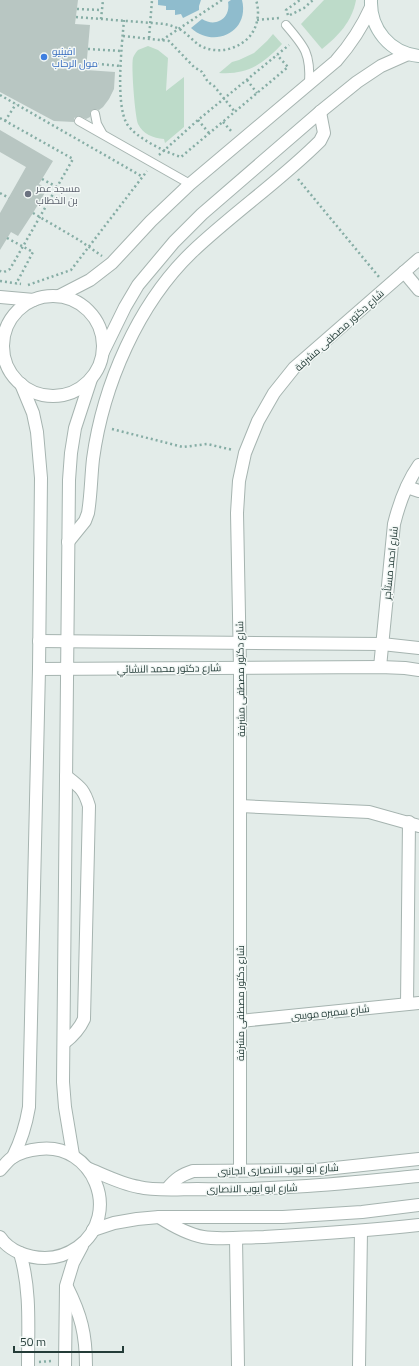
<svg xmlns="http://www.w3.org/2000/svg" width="419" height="1366" font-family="'Titillium Web',Cairo,sans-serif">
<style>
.green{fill:#bddbc9}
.water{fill:#8fbccd}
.building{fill:#b8c6c2}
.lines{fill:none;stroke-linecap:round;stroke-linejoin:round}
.lane-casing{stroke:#a6b4b0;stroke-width:10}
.street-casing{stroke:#a6b4b0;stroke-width:14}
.secondary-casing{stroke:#a2b7b2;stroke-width:14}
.path{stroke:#86ada5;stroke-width:2.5;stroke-dasharray:2 3;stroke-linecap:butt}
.lane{stroke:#fff;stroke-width:8}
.street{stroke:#fff;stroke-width:12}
.secondary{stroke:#fff;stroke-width:12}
.shop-dot{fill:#3f7fe0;stroke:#f3f8f6;stroke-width:1.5}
.worship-dot{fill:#6b7280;stroke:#f3f8f6;stroke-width:1.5}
.labels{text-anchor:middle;stroke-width:3;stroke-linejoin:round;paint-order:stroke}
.shop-label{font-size:10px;fill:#366cbe;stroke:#f3f8f6;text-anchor:start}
.worship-label{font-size:10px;fill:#5b616d;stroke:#f3f8f6;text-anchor:start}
.street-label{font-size:10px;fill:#243c38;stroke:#f3f8f6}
</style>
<rect width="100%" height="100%" fill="#e3ece9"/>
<g class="green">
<path d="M324,0H356C352,22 338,36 322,49L301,24Z"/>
<path d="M273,34L282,44C263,64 248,75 219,73L232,62L239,60L254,53L267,41Z"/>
<path d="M148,46L158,50L168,58L166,91L184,77V127L165,143L164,139C153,138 143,134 138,124C135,116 131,66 133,58C134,55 136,52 138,50Z"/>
</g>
<g class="water">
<path d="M158,0H201L199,6V10L183,18L181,14L175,15V10H166V6L158,5Z"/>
<path d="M231,0H242C250,32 214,49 191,28L202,19C216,28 231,18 228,2Z"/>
</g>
<g class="building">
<path d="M0,0H78L75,24L90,25L86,70L115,72L114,89L109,99L103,107L99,110L96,109L92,110L90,113V117L86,119L79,116L74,118V122L54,121L0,92Z"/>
<path d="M0,130L53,161L39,184L47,189L33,213L18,236L11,232L0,250V213L26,167L0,152Z"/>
</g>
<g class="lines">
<defs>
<g id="lane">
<path d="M286,25C305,47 311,54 309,84"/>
<path d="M95,114L97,124L102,133"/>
<path d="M79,121L190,184"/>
</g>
<g id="street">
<path d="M404,272L419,290"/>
<path d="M59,296L90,280L112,263L151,221L190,184L336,61C351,44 362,27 371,7"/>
<circle cx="53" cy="346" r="50"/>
<path d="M0,297L34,300"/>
<path d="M103,352L125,307L138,285L174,242L202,214L320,112L357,82L381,66L408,54"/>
<path d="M407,487L419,491"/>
<path d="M68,542L85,521L88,513C91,495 91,477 93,459C103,385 138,304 192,252C233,213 280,181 320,141L324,133L320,112"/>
<path d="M39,641L382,644L419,648"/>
<path d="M380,667L394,524C399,504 407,482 419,465"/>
<path d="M39,669L380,667L405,668L419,670"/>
<path d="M240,806L369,812L419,826"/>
<path d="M407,1004L409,822"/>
<path d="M240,1021L419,1003"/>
<path d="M64,1043C73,1036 79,1030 84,1019L89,806C84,789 80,787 66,776"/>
<path d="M73,1155L65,1107L63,1082L69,480L71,453L75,428L91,379"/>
<path d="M13,1157C21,1141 26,1125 29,1107L39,669L41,478L37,432L33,413L21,384"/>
<path d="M87,1168C104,1175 121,1184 139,1187C155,1191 180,1189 197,1189C271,1191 345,1183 419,1176"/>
<path d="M0,1170C4,1166 8,1160 13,1157C21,1152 30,1150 39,1149C93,1142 123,1214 78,1247C68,1254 58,1258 45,1258C28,1258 9,1251 0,1237"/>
<path d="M240,1170V667L237,513L239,481L245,453L258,421L274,393L294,368L419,259"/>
<path d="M167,1189C175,1179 181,1175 193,1171L316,1170L419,1159"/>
<path d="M159,1217C173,1226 187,1234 203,1237C219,1240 247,1237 264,1237C316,1234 367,1231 419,1225"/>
<path d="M93,1230L114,1223L137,1219L159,1217H283L362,1212L419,1205"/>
<path d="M236,1238L238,1366"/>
<path d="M20,1253C31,1290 28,1328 28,1366"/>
<path d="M67,1287C81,1315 86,1334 86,1366"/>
<path d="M65,1366L66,1286L73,1263L82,1246"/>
<path d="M359,1366L361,1231"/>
</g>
<path id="secondary" d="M371,0C370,29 390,53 419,56"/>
</defs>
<use href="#lane" class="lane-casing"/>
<use href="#street" class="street-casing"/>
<use href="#secondary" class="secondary-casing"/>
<g class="path">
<path d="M77,9L102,10"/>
<path d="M288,15L286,10L300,0"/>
<path d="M290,15L304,8L313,0"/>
<path d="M76,17L165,24C169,25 173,26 177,28C185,31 192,40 199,45C216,55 238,50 250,36C258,26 260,12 256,0"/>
<path d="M101,19L103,0"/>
<path d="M124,20C122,44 115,104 127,124C136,138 165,152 181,157L288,67L277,55"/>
<path d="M257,20L279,18"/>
<path d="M123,36L169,41L194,67L202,72L208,82L214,86L235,112"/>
<path d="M149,38L152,0"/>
<path d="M162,40L222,0"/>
<path d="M88,49L122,51"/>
<path d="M87,63L121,66"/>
<path d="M247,80L257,93"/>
<path d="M0,95L143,177"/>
<path d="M0,118L73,159L10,269L4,272L0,271"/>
<path d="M198,120L209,133"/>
<path d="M5,121L16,104"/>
<path d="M223,122L232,132"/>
<path d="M159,155L198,120L289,45"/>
<path d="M42,179L57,187"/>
<path d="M298,179L379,277"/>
<path d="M0,193L9,198"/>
<path d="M33,213L79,240L102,256"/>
<path d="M7,238L33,252L16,284"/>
<path d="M0,281L21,284"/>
<path d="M28,285L71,270L147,171"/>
<path d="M112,429L183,447L207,444L233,450"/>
<path d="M39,1362L52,1361"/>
</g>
<use href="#lane" class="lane"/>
<use href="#street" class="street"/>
<use href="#secondary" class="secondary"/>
</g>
<circle class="shop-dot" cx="44" cy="57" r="4"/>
<circle class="worship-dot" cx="28" cy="194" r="4"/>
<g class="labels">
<g class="shop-label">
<text x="52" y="55">افينيو<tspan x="52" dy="12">مول الرحاب</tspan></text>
</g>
<g class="worship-label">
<text x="36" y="192">مسجد عمر<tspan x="36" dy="12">بن الخطاب</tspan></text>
</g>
<g class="street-label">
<text transform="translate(339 330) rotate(-42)" y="4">شارع دكتور مصطفى مشرفة</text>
<text transform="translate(390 563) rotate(-84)" y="4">شارع احمد مستأجر</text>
<text transform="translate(169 668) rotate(-1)" y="4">شارع دكتور محمد النشائي</text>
<text transform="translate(240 679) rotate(-91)" y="4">شارع دكتور مصطفى مشرفة</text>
<text transform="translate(240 1003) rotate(-90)" y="4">شارع دكتور مصطفى مشرفة</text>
<text transform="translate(330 1012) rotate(-6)" y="4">شارع سميره موسى</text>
<text transform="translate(278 1169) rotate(-2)" y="4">شارع ابو ايوب الانصارى الجانبى</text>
<text transform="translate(252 1188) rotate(-1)" y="4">شارع ابو ايوب الانصارى</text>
</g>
</g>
<path d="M14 1346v6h109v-6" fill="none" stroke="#243c38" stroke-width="2"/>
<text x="20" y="1346" font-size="12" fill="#243c38" stroke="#f3f8f6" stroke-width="3" paint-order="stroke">50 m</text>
</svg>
